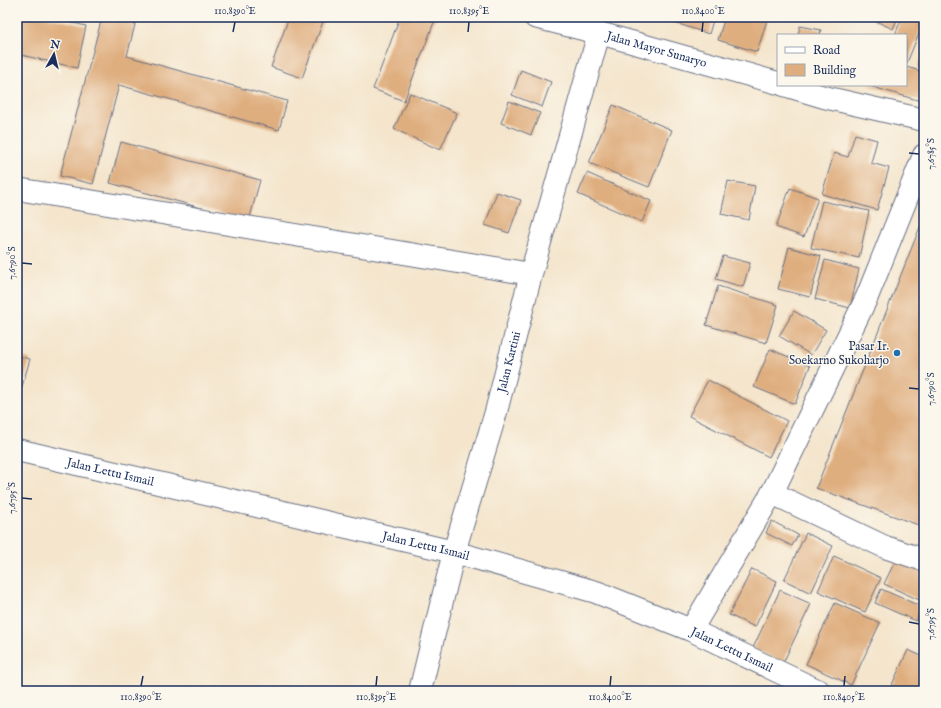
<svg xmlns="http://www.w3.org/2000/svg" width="941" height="708" font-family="'IM FELL English',serif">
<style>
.building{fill:#dfae7f}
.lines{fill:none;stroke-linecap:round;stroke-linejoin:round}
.street-casing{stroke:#676f84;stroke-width:24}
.street{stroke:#fff;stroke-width:22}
.ticks{fill:none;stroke:#1b2f5e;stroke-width:1.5}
.poi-dot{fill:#1f6fb2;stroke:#fbf7ec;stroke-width:1.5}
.labels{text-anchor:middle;stroke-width:3;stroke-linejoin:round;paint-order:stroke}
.street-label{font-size:12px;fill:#1b2f5e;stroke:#fbf7ec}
.poi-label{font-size:12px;fill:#1b2f5e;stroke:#fbf7ec;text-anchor:end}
.neatline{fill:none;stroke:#1b2f5e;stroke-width:1.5}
.ticks-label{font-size:10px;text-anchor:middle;fill:#1b2f5e}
</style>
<rect width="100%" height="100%" fill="#fbf7ec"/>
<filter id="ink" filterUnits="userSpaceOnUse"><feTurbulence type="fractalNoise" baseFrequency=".025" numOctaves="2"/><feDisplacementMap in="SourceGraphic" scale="8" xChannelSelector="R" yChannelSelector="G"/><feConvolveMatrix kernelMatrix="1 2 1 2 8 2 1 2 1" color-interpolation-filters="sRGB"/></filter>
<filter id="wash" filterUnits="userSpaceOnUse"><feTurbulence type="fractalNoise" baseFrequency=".012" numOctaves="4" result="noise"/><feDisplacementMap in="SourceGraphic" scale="16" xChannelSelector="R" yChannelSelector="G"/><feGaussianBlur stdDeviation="0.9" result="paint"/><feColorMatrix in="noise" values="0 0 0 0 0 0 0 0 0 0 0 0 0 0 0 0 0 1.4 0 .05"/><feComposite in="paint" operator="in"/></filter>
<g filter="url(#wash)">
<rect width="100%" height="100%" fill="#f4e5cc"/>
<g id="blocks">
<g class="building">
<path d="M17,17H47L86,26L77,68L17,54Z"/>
<path d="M102,17H137L127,56L287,101L279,130L119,85L93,184L60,176Z"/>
<path d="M289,17H318L324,19L302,78L271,67Z"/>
<path d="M400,17H436L404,101L373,89Z"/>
<path d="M657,17H714L709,34Z"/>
<path d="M725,17H768L757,52L718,40Z"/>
<path d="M867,17H898L893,29Z"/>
<path d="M902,17H924V21L906,65V35H895Z"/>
<path d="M800,26L821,30L820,35H798Z"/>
<path d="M924,52V69L918,66Z"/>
<path d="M906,67L924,72V102L866,85H906Z"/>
<path d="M521,70L551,82L542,107L512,95Z"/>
<path d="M410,93L457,113L440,150L394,129Z"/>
<path d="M509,101L540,113L531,135L501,123Z"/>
<path d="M613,105L672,130L649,187L589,163Z"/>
<path d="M855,134L877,140L871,163L889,168L877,210L822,194L834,153L848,157Z"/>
<path d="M121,142L260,180L249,221L110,183Z"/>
<path d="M587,173L651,201L642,222L578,194Z"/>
<path d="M728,181L755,186L749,220L721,214Z"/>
<path d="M790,188L818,198L804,237L776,227Z"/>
<path d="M497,192L521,200L509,233L485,225Z"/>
<path d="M822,201L869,211L859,258L811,248Z"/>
<path d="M924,217V527L816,488Z"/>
<path d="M789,247L821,256L810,297L778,289Z"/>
<path d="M723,256L750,263L743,287L716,279Z"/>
<path d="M825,260L859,269L850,308L815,299Z"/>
<path d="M718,286L778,305L766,343L706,325Z"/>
<path d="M794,311L826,330L811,355L779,336Z"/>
<path d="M770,349L810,366L795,404L754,387Z"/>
<path d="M17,356L30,359L17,404Z"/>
<path d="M708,380L787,421L769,457L689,416Z"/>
<path d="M772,521L798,535L792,546L766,533Z"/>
<path d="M806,533L833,546L811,593L784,580Z"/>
<path d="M834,556L881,578L865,612L818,591Z"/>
<path d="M896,559L924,571V602L884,584Z"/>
<path d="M752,569L777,581L755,627L729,615Z"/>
<path d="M881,589L922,607L916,621L875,603Z"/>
<path d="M780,590L811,604L783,663L753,648Z"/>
<path d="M835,603L880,623L851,685L806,664Z"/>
<path d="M908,650L924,657V691H889Z"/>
</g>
</g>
</g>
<g filter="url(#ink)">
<use href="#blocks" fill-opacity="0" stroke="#676f84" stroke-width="1"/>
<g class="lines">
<defs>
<g id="street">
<path id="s1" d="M535,17L599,33L778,83"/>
<path d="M784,85L824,97L924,120"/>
<path d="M17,189L531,274"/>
<path id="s2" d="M17,450L454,552L596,592L691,630L819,691"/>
<path d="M772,493L885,547L924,560"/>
<path d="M691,630L772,493L867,297L924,155"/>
<path id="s3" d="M420,691L454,552L496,412L531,274L599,33"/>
</g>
</defs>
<use href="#street" class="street-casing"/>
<use href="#street" class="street"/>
</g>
</g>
<path class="ticks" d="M233,32L235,22M468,32L469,22M702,32L703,22M909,153L919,154M22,263L32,264M909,388L919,389M22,498L32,499M909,622L919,624M141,686L143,676M376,686L377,676M610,686L611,676M844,686L845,676"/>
<circle class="poi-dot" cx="897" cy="353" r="4"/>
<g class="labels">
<g class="street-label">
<text dy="4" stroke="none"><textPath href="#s1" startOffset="126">Jalan Mayor Sunaryo</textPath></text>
<text dy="4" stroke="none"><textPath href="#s3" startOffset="341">Jalan Kartini</textPath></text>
<text dy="4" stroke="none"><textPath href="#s2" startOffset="96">Jalan Lettu Ismail</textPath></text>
<text dy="4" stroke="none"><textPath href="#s2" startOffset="420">Jalan Lettu Ismail</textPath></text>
<text dy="4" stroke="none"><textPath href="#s2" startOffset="744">Jalan Lettu Ismail</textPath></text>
</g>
<g class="poi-label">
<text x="889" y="350">Pasar Ir.<tspan x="889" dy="14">Soekarno Sukoharjo</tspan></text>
</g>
</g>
<rect width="941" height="708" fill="none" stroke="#fbf7ec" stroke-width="44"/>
<rect x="777" y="34" width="130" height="52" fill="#fbf7ec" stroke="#a1a7b3"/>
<rect x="785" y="47" width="20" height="6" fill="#ffffff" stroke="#a1a7b3"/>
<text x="813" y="54" font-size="12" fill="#1b2f5e">Road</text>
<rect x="785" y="64" width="20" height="12" fill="#dfae7f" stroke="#a1a7b3"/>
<text x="813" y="74" font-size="12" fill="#1b2f5e">Building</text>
<g transform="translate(54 54) rotate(8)" stroke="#fbf7ec" stroke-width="3" paint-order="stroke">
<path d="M0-3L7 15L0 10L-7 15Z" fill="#1b2f5e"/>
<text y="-6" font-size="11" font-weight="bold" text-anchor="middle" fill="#1b2f5e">N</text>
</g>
<rect x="22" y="22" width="897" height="664" class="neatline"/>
<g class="ticks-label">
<text x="235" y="14">110.8390°E</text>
<text x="469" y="14">110.8395°E</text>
<text x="703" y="14">110.8400°E</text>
<text transform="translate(930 154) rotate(-90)" y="4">7.6785°S</text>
<text transform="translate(11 263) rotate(-90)" y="4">7.6790°S</text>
<text transform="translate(930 389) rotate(-90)" y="4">7.6790°S</text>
<text transform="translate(11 498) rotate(-90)" y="4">7.6795°S</text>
<text transform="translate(930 624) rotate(-90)" y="4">7.6795°S</text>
<text x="141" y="700">110.8390°E</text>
<text x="376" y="700">110.8395°E</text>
<text x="610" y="700">110.8400°E</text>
<text x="844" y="700">110.8405°E</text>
</g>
</svg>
